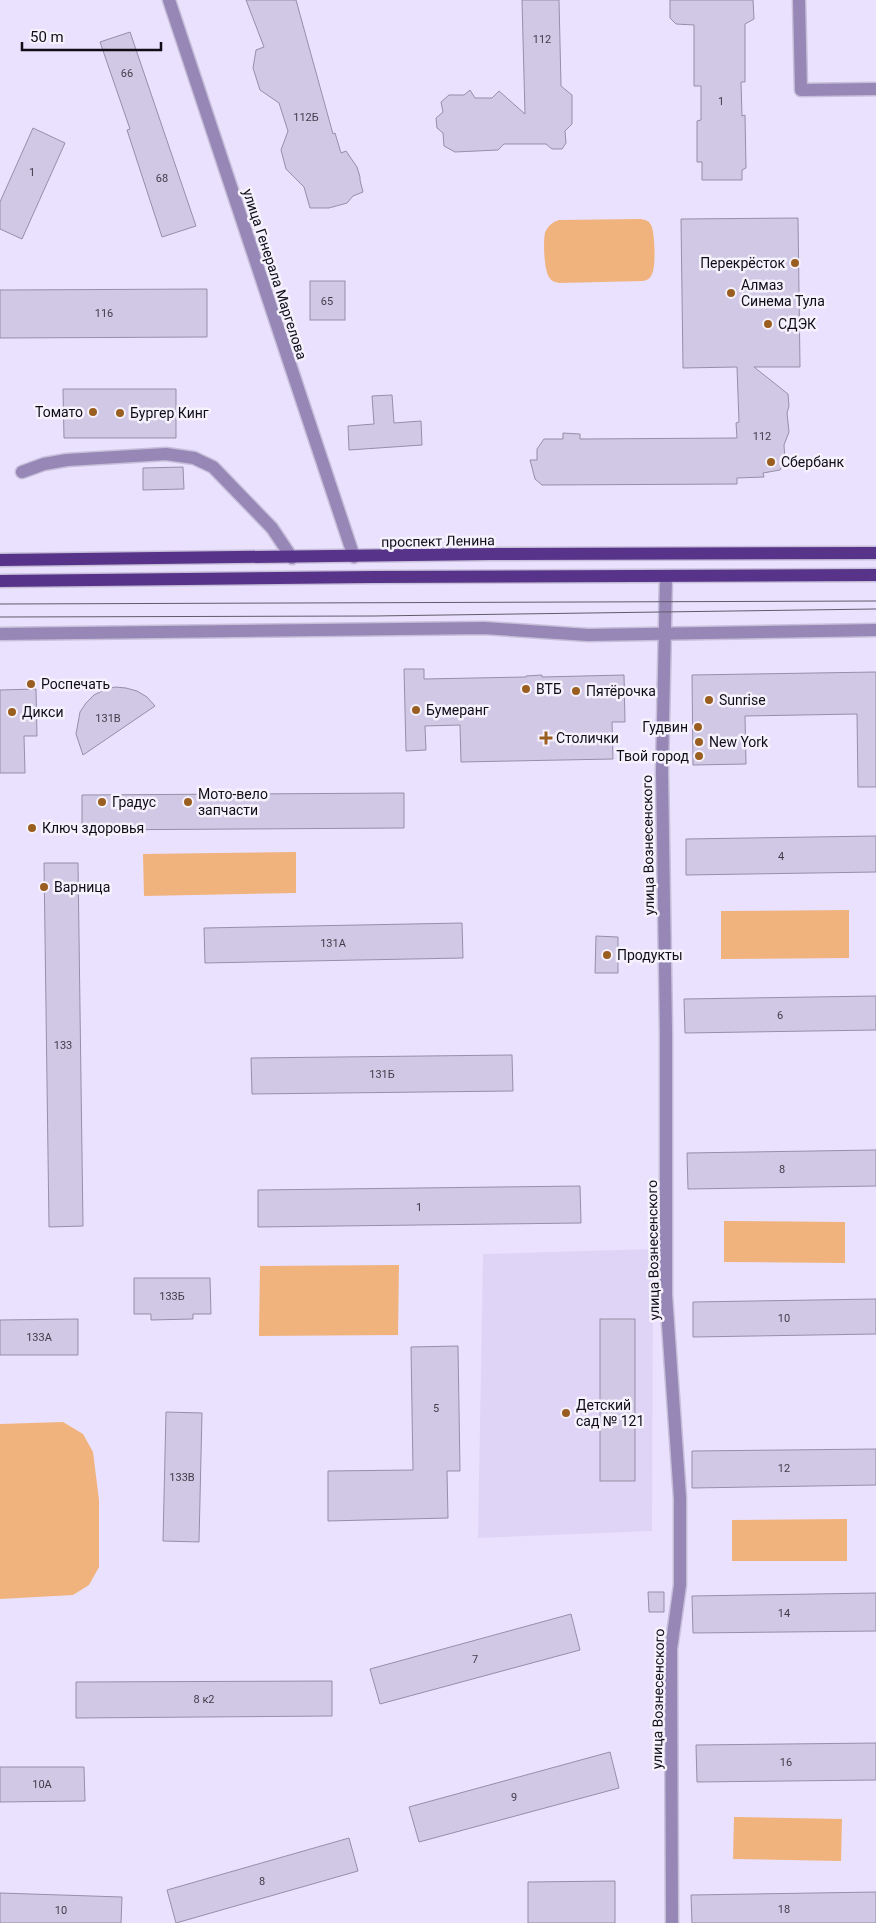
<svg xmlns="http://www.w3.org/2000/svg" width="876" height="1923" font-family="Roboto,sans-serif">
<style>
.built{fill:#dfd4f6}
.green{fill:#f0b37d}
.building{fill:#d0c8e4;stroke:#978fa9}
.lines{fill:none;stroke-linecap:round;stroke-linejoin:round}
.minor-casing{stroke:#c7bfd9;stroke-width:15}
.primary-casing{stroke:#c7bfd9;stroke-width:15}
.minor{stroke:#9687b7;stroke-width:12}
.primary{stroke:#573489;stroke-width:12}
.tram{stroke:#605b6c;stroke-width:1}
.poi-dot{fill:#9a5e20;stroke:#f5f1fd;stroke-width:2}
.labels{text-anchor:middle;stroke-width:5;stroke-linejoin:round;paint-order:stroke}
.number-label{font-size:11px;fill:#403c4a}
.poi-label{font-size:14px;fill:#100d17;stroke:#f5f1fd;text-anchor:start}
.street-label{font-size:14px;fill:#100d17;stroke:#f5f1fd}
</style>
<rect width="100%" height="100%" fill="#eae1fe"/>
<path class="built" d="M653,1249L652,1531L478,1538L483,1254Z"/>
<g class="green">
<path d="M641,219C646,220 649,221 651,225C655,232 656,267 652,274C650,279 647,280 643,281L559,283C555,282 551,281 549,277C544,270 543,241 545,233C547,227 552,222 559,220Z"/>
<path d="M296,852V893L144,896L143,854Z"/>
<path d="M849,910V958L721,959V911Z"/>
<path d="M724,1221L845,1222V1263L724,1262Z"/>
<path d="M399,1265L398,1335L259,1336L260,1266Z"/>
<path d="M63,1422L83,1434L93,1452L99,1500V1567L89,1585L73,1595L0,1599V1424Z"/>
<path d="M847,1519V1561H732V1520Z"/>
<path d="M734,1817L842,1819L841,1861L733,1859Z"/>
</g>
<g class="building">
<path d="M246,0H296L333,134L335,133L341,153L346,151L357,167L360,177V180L363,192L353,196L347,203L329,208H310L304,187L286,169L281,150L288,131L279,103L260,90L253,68L256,50L264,47Z"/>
<path d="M522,0H559L561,86L572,95V124L565,131L566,143L562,149H552L546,144H504L498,150L455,152L444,146L443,133L437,128L436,118L443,112L441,102L449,95H464L470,90L475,98H492L499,91L525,114Z"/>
<path d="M670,0H753L754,19L745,24V82H741L742,116L745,115L746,168L742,170V180H702V162H697V121L701,120V86H694V25L676,24L670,18Z"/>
<path d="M130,32L196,226L162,237L127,130L130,129L100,42Z"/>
<path d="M33,128L65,143L22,239L0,229V202Z"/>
<path d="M798,218L800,367H754L788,394L789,406L787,413L789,432L784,445L785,461L780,470L763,473L764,477L737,478V484L542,485L535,479L530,460H537V449L544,439H563V433L580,434V439L737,438L736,423L739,422L737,367L683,368L681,219Z"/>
<rect x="310" y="281" width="35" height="39"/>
<path d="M207,289V337L0,338V290Z"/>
<path d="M63,389H176V438H64Z"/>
<path d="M392,395L394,423L421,421L422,445L349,450L348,426L374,424L372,396Z"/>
<path d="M183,467L184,489L143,490V468Z"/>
<path d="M404,669H424V679L526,677V676L542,675V677L624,675L625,722H612L613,759L461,762L460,725L425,726L426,750L406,751Z"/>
<path d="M876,672V787H858L857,714L745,716L746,764L693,765L692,675Z"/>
<path d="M115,687L126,688L137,691L147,697L155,706L83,755L76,734L80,712L86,703L94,695L104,690Z"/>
<path d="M36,689L37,736H24L25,773H0V690Z"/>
<path d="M404,793V828L82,830V795Z"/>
<path d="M876,836V872L686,875V839Z"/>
<path d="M44,863H78L83,1226L49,1227Z"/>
<path d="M462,923L463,958L205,963L204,928Z"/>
<path d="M596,936L618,937V973H595Z"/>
<path d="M876,996V1030L685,1033L684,999Z"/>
<path d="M512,1055L513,1091L252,1094L251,1058Z"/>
<path d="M876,1150V1186L688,1189L687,1153Z"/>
<path d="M580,1186L581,1223L258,1227V1190Z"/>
<path d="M134,1278H210L211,1314H193V1319L151,1320V1314H134Z"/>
<path d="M876,1299V1334L693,1337V1302Z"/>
<path d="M78,1319V1355H0V1320Z"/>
<rect x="600" y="1319" width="35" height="162"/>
<path d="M458,1346L460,1471H447L448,1518L328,1521V1471L413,1470L411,1347Z"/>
<path d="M166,1412L202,1413L199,1542L163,1541Z"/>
<path d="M876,1449V1485L692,1488V1451Z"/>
<path d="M648,1592H664V1612H649Z"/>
<path d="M876,1593V1631L693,1633L692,1596Z"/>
<path d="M571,1614L580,1650L380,1704L370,1669Z"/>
<path d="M332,1681V1716L76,1718V1682Z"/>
<path d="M876,1743V1780L697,1782L696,1745Z"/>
<path d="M610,1752L619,1788L419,1842L409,1807Z"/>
<path d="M0,1767H84L85,1801L0,1802Z"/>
<path d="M349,1838L358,1871L176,1923L167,1890Z"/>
<path d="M615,1881V1923H528V1882Z"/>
<path d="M876,1892V1923H692L691,1895Z"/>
<path d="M0,1893L122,1897L121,1923H0Z"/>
</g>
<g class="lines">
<defs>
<g id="minor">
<path d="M169,0L354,557"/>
<path d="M799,0L801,90L876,89"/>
<path d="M22,472L44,464L67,460L166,454L194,458L213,467L272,528L292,558"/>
<path d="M666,576L662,771L666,1032V1295L680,1498V1585L671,1649L672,1923"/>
<path d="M0,634L484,628L588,635L876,630"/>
</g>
<g id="primary">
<path d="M0,560L490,554L876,553"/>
<path d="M0,581L374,577L876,575"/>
</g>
</defs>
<use href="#minor" class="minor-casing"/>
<use href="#primary" class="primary-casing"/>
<use href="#minor" class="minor"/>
<use href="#primary" class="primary"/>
<g class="tram">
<path d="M0,604L876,601"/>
<path d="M0,617L374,616L876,609"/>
</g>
</g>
<g class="poi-dot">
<circle cx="795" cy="263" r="5"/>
<circle cx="731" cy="293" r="5"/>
<circle cx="768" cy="324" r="5"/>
<circle cx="93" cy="412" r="5"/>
<circle cx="120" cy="413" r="5"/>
<circle cx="771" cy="462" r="5"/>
<circle cx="31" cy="684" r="5"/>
<circle cx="526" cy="689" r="5"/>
<circle cx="576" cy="691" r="5"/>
<circle cx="709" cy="700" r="5"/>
<circle cx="416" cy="710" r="5"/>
<circle cx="12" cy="712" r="5"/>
<circle cx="698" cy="727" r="5"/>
<path d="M543.5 730.5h5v5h5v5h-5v5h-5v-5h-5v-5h5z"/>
<circle cx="699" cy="742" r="5"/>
<circle cx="699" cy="756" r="5"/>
<circle cx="102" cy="802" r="5"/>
<circle cx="188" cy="802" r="5"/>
<circle cx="32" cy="828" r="5"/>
<circle cx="44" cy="887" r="5"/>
<circle cx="607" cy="955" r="5"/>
<circle cx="566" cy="1413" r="5"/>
</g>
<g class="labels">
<g class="number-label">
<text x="542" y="43">112</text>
<text x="127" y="77">66</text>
<text x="721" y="105">1</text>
<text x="306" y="121">112Б</text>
<text x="32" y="176">1</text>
<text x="162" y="182">68</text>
<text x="327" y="305">65</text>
<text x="104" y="317">116</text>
<text x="762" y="440">112</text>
<text x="108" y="722">131В</text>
<text x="781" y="860">4</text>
<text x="333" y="947">131А</text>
<text x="780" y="1019">6</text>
<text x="63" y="1049">133</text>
<text x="382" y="1078">131Б</text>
<text x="782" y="1173">8</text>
<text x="419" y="1211">1</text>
<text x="172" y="1300">133Б</text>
<text x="784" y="1322">10</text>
<text x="39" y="1341">133А</text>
<text x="436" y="1412">5</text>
<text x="784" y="1472">12</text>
<text x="182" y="1481">133В</text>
<text x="784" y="1617">14</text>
<text x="475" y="1663">7</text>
<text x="204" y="1703">8 к2</text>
<text x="786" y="1766">16</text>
<text x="42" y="1788">10А</text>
<text x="514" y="1801">9</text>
<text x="262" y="1885">8</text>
<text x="784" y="1913">18</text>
<text x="61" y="1914">10</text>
</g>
<g class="poi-label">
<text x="785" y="268" text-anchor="end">Перекрёсток</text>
<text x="741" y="290">Алмаз<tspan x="741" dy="16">Синема Тула</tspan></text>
<text x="778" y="329">СДЭК</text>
<text x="83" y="417" text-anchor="end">Томато</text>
<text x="130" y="418">Бургер Кинг</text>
<text x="781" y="467">Сбербанк</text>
<text x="41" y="689">Роспечать</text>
<text x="536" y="694">ВТБ</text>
<text x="586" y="696">Пятёрочка</text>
<text x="719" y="705">Sunrise</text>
<text x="426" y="715">Бумеранг</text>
<text x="22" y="717">Дикси</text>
<text x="688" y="732" text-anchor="end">Гудвин</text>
<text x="556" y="743">Столички</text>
<text x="709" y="747">New York</text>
<text x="689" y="761" text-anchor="end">Твой город</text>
<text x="198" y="799">Мото-вело<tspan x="198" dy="16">запчасти</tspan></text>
<text x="112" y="807">Градус</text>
<text x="42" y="833">Ключ здоровья</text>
<text x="54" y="892">Варница</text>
<text x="617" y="960">Продукты</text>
<text x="576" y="1410">Детский<tspan x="576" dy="16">сад № 121</tspan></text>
</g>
<g class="street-label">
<text transform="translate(275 274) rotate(72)" y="5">улица Генерала Маргелова</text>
<text transform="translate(438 541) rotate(-1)" y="5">проспект Ленина</text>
<text transform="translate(648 845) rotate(-91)" y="5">улица Вознесенского</text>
<text transform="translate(653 1250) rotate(-91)" y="5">улица Вознесенского</text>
<text transform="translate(658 1699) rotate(-89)" y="5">улица Вознесенского</text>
</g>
</g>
<path d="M22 42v8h139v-8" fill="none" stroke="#100d17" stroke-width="2.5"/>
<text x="30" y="42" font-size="15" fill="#100d17" stroke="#f5f1fd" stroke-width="4" paint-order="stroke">50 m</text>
</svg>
